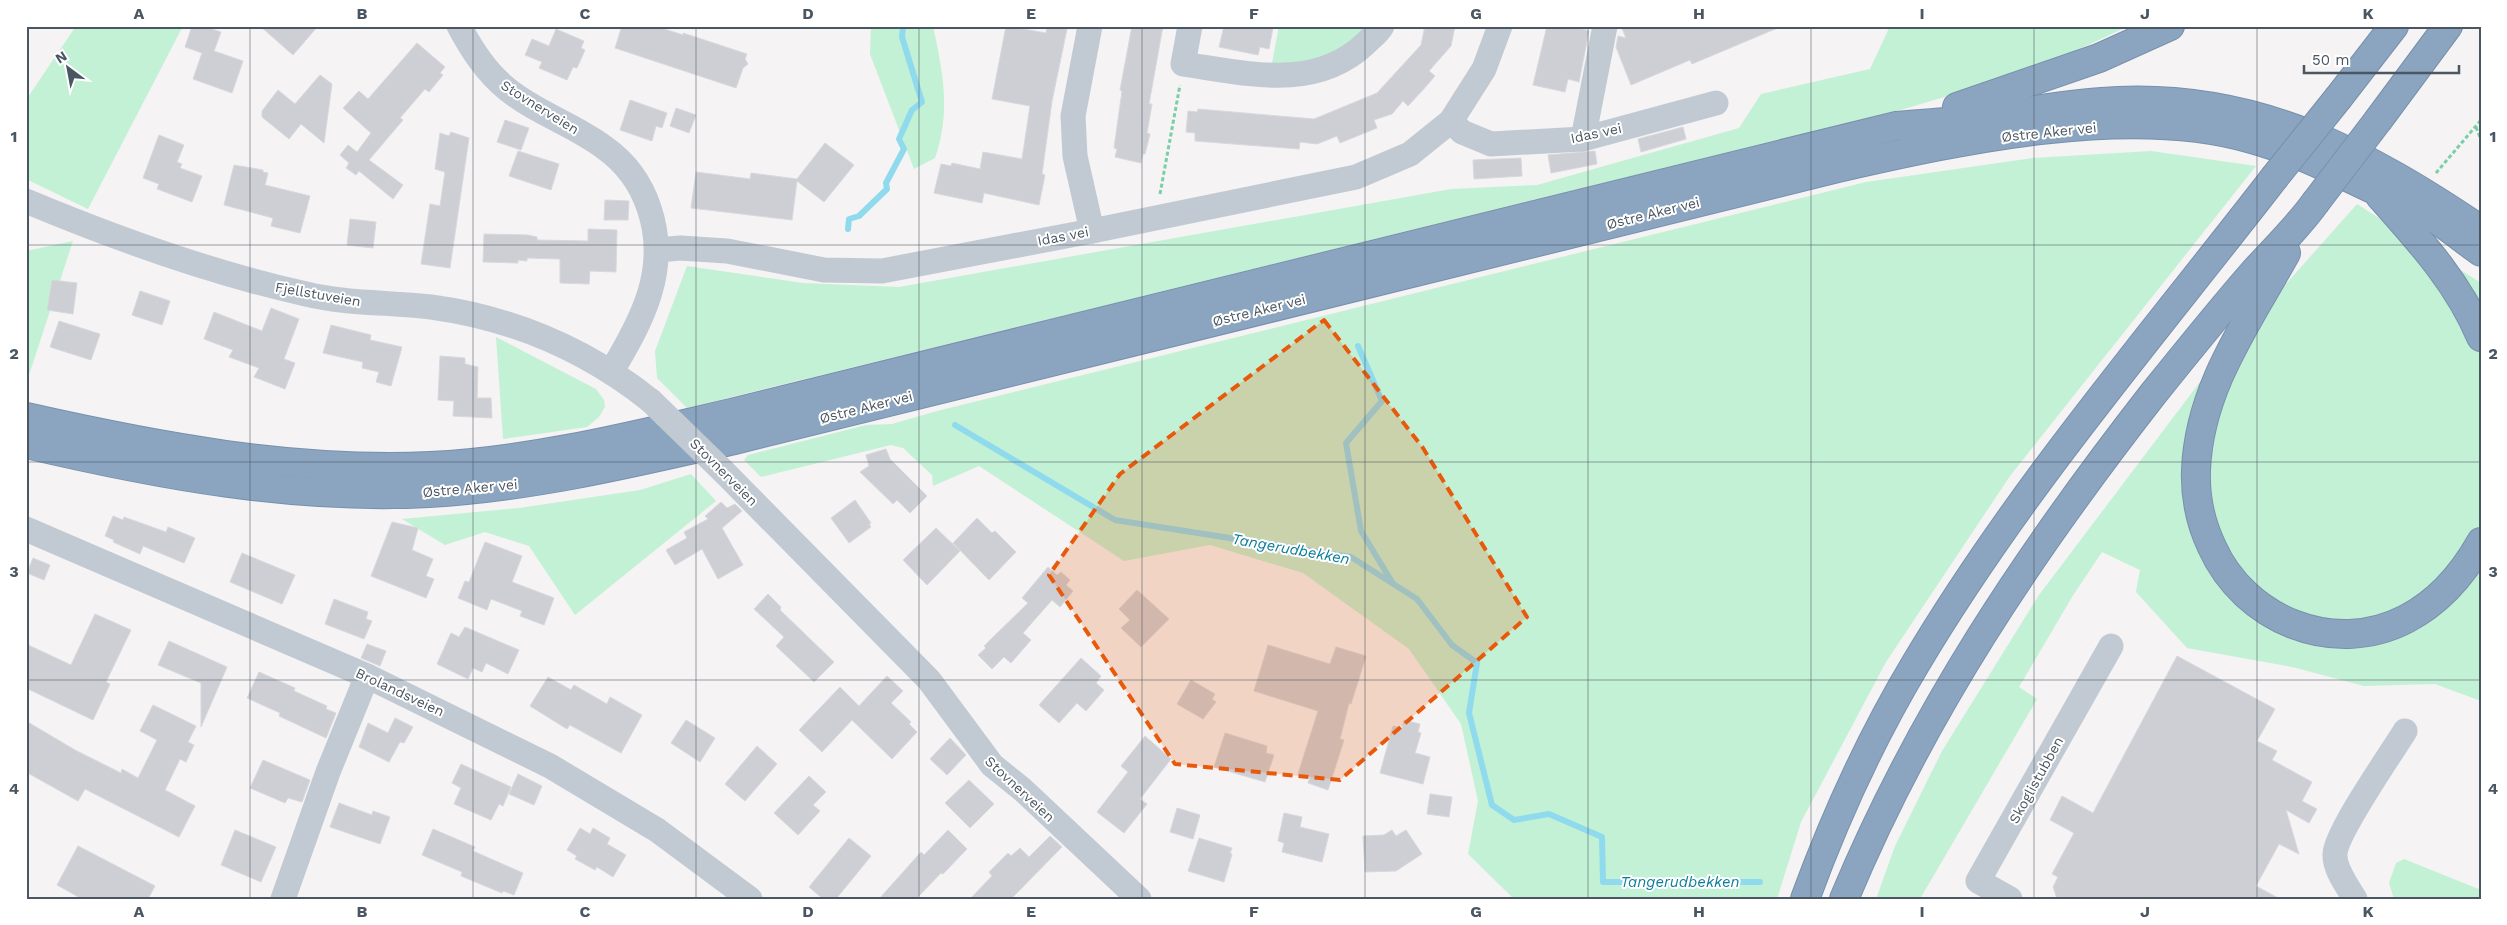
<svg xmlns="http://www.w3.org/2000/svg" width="2507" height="925" font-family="'Work Sans',sans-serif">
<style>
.green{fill:#c3f1d5}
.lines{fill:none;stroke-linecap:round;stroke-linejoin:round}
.stream{stroke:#90daee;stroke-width:6}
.building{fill:#cdcfd5;stroke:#d7d9de}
.highway-casing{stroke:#7690ad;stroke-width:30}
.path{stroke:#7ad0a6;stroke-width:3;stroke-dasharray:4 2.5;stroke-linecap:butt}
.minor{stroke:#c1cad2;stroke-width:25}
.highway{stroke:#8ba5c1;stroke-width:28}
.highway-bridge-casing{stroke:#7690ad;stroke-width:30;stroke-linecap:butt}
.minor-bridge{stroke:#c1cad2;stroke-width:25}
.highway-bridge{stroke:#8ba5c1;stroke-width:28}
.marked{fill:#e8590c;fill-opacity:0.2;stroke:#e8590c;stroke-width:4;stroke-dasharray:10 6;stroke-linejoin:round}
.grid{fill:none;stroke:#4a5661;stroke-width:1;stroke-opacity:0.55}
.labels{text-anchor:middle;stroke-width:4;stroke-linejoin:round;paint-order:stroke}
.street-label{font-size:14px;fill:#4a5661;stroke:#fff}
.water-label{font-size:15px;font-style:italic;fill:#0c7c9b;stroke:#fff}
.neatline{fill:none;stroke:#4a5661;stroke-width:2}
.grid-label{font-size:16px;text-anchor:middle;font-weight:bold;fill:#4a5661}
</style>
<rect width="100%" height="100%" fill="#f5f3f3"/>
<g class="green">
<path d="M76,26H183L88,209L26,179V100Z"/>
<path d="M871,26H933C943,73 951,112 935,158L914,169L870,54Z"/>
<path d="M1279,26H1375L1350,50L1271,69Z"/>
<path d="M1890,26H2129L2062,57L1991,83L1904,109L687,408L657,378L655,351L687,266L803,283L899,287L1451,189L1537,185L1739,128L1761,94L1870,69Z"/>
<path d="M2151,151L2256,166L2010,476L1886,662L1801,822L1777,899H1514L1468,854L1478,801L1461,724L1409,649L1303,573L1210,545L1124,561L979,466L933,486L932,475L903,448L891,445L761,477L744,460L748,455L866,425L892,424L937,411L1866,182L2033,158Z"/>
<path d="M2357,204L2481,283V701L2435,684L2364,686L2292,667L2187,648L2136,592L2140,570L2102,552L2072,597L2019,687L2037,699L1920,899H1876L1895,846L1942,751L2039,595L2206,374Z"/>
<path d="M73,241L28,378H26V251Z"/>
<path d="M496,337L596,389L604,400L605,407L599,417L587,427L503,439Z"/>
<path d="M691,474L716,501L575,615L529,546L485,532L445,545L402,519L519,508L640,490Z"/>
<path d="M2404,859L2481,890V899H2394L2389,883L2396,863Z"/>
</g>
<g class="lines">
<g class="stream">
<path d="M848,229L849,219L859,216L887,189L886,183L904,149L899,139L912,110L922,102L902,37L903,26"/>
<path d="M1358,346L1382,401L1346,443L1361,531L1392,582"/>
<path d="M955,425L1115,520L1351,557L1417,599L1452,645L1477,663L1469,713L1492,805L1514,820L1549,814L1602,837L1603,882H1760"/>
</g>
</g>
<g class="building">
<path d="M192,26H203L221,32L214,51L243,61L232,93L193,79L202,53L185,47Z"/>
<path d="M260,26H318L293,55Z"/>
<path d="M622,26H655L683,35V33L747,54L745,59L748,64L743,68L736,88L615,48Z"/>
<path d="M1006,26L1046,33L1047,26L1067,29L1052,101L1042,174L1045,175L1039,205L984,193L982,203L934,193L941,164L951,166L952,163L980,169L983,152L1022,159L1030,106L992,99Z"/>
<path d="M1132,26H1163L1149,104H1152L1147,133L1150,134L1145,154H1143L1141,163L1115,157L1117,149L1114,148L1122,91L1120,90Z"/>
<path d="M1224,26L1273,28L1269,49L1260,47L1258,55L1219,47Z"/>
<path d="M1425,26H1455L1451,46L1429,71L1435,76L1422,91L1408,106L1403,101L1392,114L1374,120L1377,128L1340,143L1337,136L1317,144L1300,142L1299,149L1195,141V133L1186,132L1188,111L1197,112L1198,109L1314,119L1377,93L1421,45Z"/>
<path d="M1547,26H1579V28L1589,31L1579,82L1568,79L1565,92L1533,85Z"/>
<path d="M1621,26H1780V27L1692,64L1690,60L1631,85L1616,47L1618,36L1626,38Z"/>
<path d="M556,29L584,41L581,48L585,50L577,68L573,67L567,80L539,68L542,62L525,55L532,39L549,46Z"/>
<path d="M417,43L445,67L440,73L443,75L429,92L425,89L400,118L403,120L369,160L403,185L393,199L359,171L356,175L346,168L349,163L340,155L348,145L357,152L371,133L343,108L359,91L368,99Z"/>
<path d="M320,75L332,84L324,143L301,124L289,139L262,117V111L278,90L295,104Z"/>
<path d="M630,100L667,113L662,128L656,126L652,141L620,130Z"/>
<path d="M676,108L696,115L689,133L670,126Z"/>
<path d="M505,120L529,128L521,150L497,142Z"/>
<path d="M1683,127L1686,139L1641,152L1638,139Z"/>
<path d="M451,132L469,138L450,268L421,264L430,204L440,206L445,172L435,169L440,133L449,136Z"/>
<path d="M159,135L184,145L177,162L182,164L180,168L202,176L192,202L157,189L159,184L143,178Z"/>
<path d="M825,143L854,165L824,202L797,181L792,220L691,208L696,172L750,179L751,173L797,179Z"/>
<path d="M518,151L559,164L551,190L509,176Z"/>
<path d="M1595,151L1597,164L1551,173L1548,155Z"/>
<path d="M1521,158L1522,176L1474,179L1473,160Z"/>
<path d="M234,165L263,170V172L268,173L265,185L310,196L300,233L271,226L273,218L224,205Z"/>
<path d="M605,200L629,201L628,220H604Z"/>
<path d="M350,219L376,222L373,248L347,245Z"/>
<path d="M588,229L617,230L616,272L590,271L589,284L560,283V259L527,258V261L518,260V263L483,262L484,234L528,235L537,237V240L588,241Z"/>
<path d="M52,280L77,283L73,314L47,310Z"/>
<path d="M140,291L170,301L162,325L132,315Z"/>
<path d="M271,308L299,319L284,359L295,363L285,389L254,377L259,368L229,357L233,350L204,339L214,312L262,331Z"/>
<path d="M59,321L100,334L91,360L50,347Z"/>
<path d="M331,325L371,335L370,340L402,347L391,386L376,382L379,372L362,368L363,362L323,353Z"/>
<path d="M440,356L465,358V364L478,367L477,398H491L492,418L453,416L454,401L438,400Z"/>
<path d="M886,449L890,459L927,496L910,513L897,500L893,504L860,472L869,466L866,455Z"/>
<path d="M855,500L871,523L869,524L871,527L849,543L831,518Z"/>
<path d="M721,502L727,508L735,504L742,511L722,528L743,565L718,579L702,549L675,565L666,550L687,538L684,532L708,519L705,516Z"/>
<path d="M113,516L123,520L124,517L166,532L168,527L195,538L184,563L143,546L140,554L113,542L114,540L105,536Z"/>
<path d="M977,518L992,533L995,531L1016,552L989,580L953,543Z"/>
<path d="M392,522L418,528L412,550L433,559L426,576L434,579L426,598L371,576Z"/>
<path d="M936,528L960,551L927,585L903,560Z"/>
<path d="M485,542L522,556L512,582L554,598L544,625L520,616L522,611L491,599L487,610L458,598L465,581L469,582Z"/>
<path d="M242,553L295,575L282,604L230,582Z"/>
<path d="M33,558L50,565L44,580L27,573Z"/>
<path d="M1048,567L1057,575L1061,572L1070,580L1066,585L1073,591L1060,607L1052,600L1023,633L1031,640L1011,663L1004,657L992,669L978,655L986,648L984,646L1028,603L1022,598Z"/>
<path d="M1137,590L1169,619L1141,647L1121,628L1130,620L1119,609Z"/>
<path d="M768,594L781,607L780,610L834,662L814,682L776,646L784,637L754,609Z"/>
<path d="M334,599L368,612L366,619L372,621L364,639L325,624Z"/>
<path d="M95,614L131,630L106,682L110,684L93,720L26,688V644L71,665Z"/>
<path d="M465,627L519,650L508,674L486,663L482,672L473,668L468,679L437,664L451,633L459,637Z"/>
<path d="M169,641L227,667L201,727V683L158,665Z"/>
<path d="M367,644L386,651L380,666L361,658Z"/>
<path d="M1268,645L1330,664L1336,647L1366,656L1351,704L1349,703L1340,739L1344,740L1328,790L1308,783L1310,777L1298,774L1318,711L1254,691Z"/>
<path d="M2177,656L2275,709L2257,741L2277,751L2272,760L2312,782L2302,801L2317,809L2309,823L2286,810L2299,854L2279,844L2256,886L2280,899H2057L2053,887L2058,877L2052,874L2074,833L2050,820L2062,796L2093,813Z"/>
<path d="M1081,658L1101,676L1096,683L1104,690L1086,711L1077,703L1059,723L1039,705Z"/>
<path d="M259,672L295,688L294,691L327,706L326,709L336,713L326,738L279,716L280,713L247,698Z"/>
<path d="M887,676L903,691L891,703L911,722L909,724L917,732L892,759L852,720L822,752L799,730L840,687L859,706Z"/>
<path d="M548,677L571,690L574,685L607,704L610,697L642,715L621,753L570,725L567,729L530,706Z"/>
<path d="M1191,680L1215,694L1212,699L1216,702L1203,719L1177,704Z"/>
<path d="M153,705L196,726L188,742L194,745L186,762L180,759L165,790L195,806L179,837L85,789L78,801L26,772V721L75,750L121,773L122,769L138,778L157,740L140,731Z"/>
<path d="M395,718L413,727L404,743L400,742L389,762L359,747L368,723L388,733Z"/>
<path d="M686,720L715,738L700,762L671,743Z"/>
<path d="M1404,720L1420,724L1418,732L1421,733L1415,753L1430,757L1423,784L1380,773L1393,726L1402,728Z"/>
<path d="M1225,733L1267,746L1266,753L1274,755L1265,782L1214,767Z"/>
<path d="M1145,736L1171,759L1140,799L1147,804L1124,833L1097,812L1128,772L1121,766Z"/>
<path d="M950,738L966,755L947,775L930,759Z"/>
<path d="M757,746L777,764L745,801L725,784Z"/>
<path d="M263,760L310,780L302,802L288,798L285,803L250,788Z"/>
<path d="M461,764L511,787L503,806L499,804L491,820L454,804L461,788L452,783Z"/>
<path d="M518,774L542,786L534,805L509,794Z"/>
<path d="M809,776L826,792L813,805L820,811L798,835L774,813Z"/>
<path d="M969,780L994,804L970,828L945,803Z"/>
<path d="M1430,794L1452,797L1449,817L1427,814Z"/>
<path d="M339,803L372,815L373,811L390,817L380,844L330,827Z"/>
<path d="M1177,808L1200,815L1193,839L1170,832Z"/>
<path d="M1284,813L1302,817L1300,827L1329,834L1322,862L1282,852L1284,843L1278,841Z"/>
<path d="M580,828L590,834L593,828L610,838L607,844L626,855L613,877L597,867L595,870L575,859L577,856L567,850Z"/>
<path d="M433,829L475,847L473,851L523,873L514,895L503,891L502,893L461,876L462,872L422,855Z"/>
<path d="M235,830L276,847L261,882L221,865Z"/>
<path d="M948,830L967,849L943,874L941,873L916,899H879L921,852L924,855Z"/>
<path d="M1392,830L1396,836L1406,830L1422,854L1396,871L1365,872L1363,836L1384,835Z"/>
<path d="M1050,836L1062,847L1011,899H970L992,876L989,872L1008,853L1011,856L1020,848L1029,857Z"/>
<path d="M849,838L871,856L836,899H823L809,887Z"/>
<path d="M1199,838L1232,848L1230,853L1232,854L1224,882L1188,871Z"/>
<path d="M78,846L155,886L148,899H82L57,885Z"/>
</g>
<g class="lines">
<defs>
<g id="highway">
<path d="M2339,97L2394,26"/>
<path d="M1957,107L2099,58L2170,26"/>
<path d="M2379,119L2448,26"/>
<path d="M2380,196C2419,240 2458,282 2481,337"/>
<path d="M2286,253C2248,322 2199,388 2196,470C2195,496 2201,524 2212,547C2244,619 2333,657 2406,619C2439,602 2463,574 2481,542"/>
<path d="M26,417C159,447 293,472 430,466C532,461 632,436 731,413L1896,126C1917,124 1939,123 1960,120C2013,115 2064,103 2118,101C2259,95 2367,153 2481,230"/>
<path d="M26,444C159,475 293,500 429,493C533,487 633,463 734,440L1838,168C1960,140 2130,103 2252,139C2291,150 2327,167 2364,185C2382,194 2401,200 2419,209C2441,220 2461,238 2481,252"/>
<path d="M1805,899C1835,817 1871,738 1916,663C2019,490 2151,337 2274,178"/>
<path d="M1844,899C1922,712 2029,553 2153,394C2186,353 2219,312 2253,273C2274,250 2297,228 2315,203"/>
</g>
</defs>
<use href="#highway" class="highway-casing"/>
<g class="path">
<path d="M2476,127L2481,140"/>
<path d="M2436,173L2481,120"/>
<path d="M1160,194L1180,85"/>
</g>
<g class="minor">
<path d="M459,26C472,50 486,72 507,89C536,113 575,125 605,148C626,163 641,184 649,208C670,269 642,321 611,372"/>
<path d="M1090,26L1073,116L1075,156L1092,231"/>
<path d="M1190,26L1183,64C1246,73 1315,92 1366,43C1371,38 1378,33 1382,26"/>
<path d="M1451,121L1462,132L1491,144L1583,139L1716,103"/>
<path d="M1583,139L1605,26"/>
<path d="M26,201C117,239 211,273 306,294C347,304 389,302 431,307C512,318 587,350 651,401"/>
<path d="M658,250L680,248L727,251L824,270L882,271L1092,231L1356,177L1410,154L1451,121L1484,69L1500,26"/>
<path d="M724,472L929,680L992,765L1023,790L1139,899"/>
<path d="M26,529L367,676L550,766L657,830L750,899"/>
<path d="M283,899L328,772L367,676"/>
<path d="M2010,899L1978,881L2111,646"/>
<path d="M2355,899C2348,887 2334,869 2335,854C2336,832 2391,754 2405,731"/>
</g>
<use href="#highway" class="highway"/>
<defs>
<g id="highway-bridge">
<path d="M2274,178L2339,97"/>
<path d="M2315,203L2379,119"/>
</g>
</defs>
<use href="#highway-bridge" class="highway-bridge-casing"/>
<path class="minor-bridge" d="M651,401L724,472"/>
<use href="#highway-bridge" class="highway-bridge"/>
</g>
<path class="marked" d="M1324,320L1423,448L1527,617L1340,780L1175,764L1049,575L1120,474Z"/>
<path class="grid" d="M250,26V899M473,26V899M696,26V899M919,26V899M1142,26V899M1365,26V899M1588,26V899M1811,26V899M2034,26V899M2257,26V899M26,245H2481M26,462H2481M26,680H2481"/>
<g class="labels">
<g class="street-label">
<text transform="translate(540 107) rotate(32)" y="5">Stovnerveien</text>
<text transform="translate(2049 132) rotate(-6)" y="5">Østre Aker vei</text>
<text transform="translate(1596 133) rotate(-12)" y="5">Idas vei</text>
<text transform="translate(1653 213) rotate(-14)" y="5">Østre Aker vei</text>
<text transform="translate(1063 236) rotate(-11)" y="5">Idas vei</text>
<text transform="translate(318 294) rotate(10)" y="5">Fjellstuveien</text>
<text transform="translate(1259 310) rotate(-14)" y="5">Østre Aker vei</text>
<text transform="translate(866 407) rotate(-14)" y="5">Østre Aker vei</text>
<text transform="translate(724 472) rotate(45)" y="5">Stovnerveien</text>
<text transform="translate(470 488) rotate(-5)" y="5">Østre Aker vei</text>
<text transform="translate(400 692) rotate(25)" y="5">Brolandsveien</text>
<text transform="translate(2036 780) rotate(-61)" y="5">Skoglistubben</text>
<text transform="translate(1020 789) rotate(43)" y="5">Stovnerveien</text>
</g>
<g class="water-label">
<text transform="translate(1291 549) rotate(10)" y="5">Tangerudbekken</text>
<text x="1680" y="887">Tangerudbekken</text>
</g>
</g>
<rect width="2507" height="925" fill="none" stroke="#ffffff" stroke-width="55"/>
<g transform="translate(68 68) rotate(328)" stroke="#ffffff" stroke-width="4" paint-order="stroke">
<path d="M0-4L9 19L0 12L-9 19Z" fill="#4a5661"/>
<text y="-8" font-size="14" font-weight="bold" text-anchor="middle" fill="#4a5661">N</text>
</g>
<path d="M2304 65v8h155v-8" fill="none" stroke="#4a5661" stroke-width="2.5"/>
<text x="2312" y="65" font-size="15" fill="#4a5661" stroke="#ffffff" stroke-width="4" paint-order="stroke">50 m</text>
<rect x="28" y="28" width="2452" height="870" class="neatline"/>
<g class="grid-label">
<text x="139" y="19">A</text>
<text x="362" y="19">B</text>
<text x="585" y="19">C</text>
<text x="808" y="19">D</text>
<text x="1031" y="19">E</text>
<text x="1254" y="19">F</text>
<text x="1476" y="19">G</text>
<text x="1699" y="19">H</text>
<text x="1922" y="19">I</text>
<text x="2145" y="19">J</text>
<text x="2368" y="19">K</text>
<text x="14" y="142">1</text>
<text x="2493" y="142">1</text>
<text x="14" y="359">2</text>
<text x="2493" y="359">2</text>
<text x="14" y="577">3</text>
<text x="2493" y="577">3</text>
<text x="14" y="794">4</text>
<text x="2493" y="794">4</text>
<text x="139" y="917">A</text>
<text x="362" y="917">B</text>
<text x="585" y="917">C</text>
<text x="808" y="917">D</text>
<text x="1031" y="917">E</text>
<text x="1254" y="917">F</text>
<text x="1476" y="917">G</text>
<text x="1699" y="917">H</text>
<text x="1922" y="917">I</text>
<text x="2145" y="917">J</text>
<text x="2368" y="917">K</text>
</g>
</svg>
